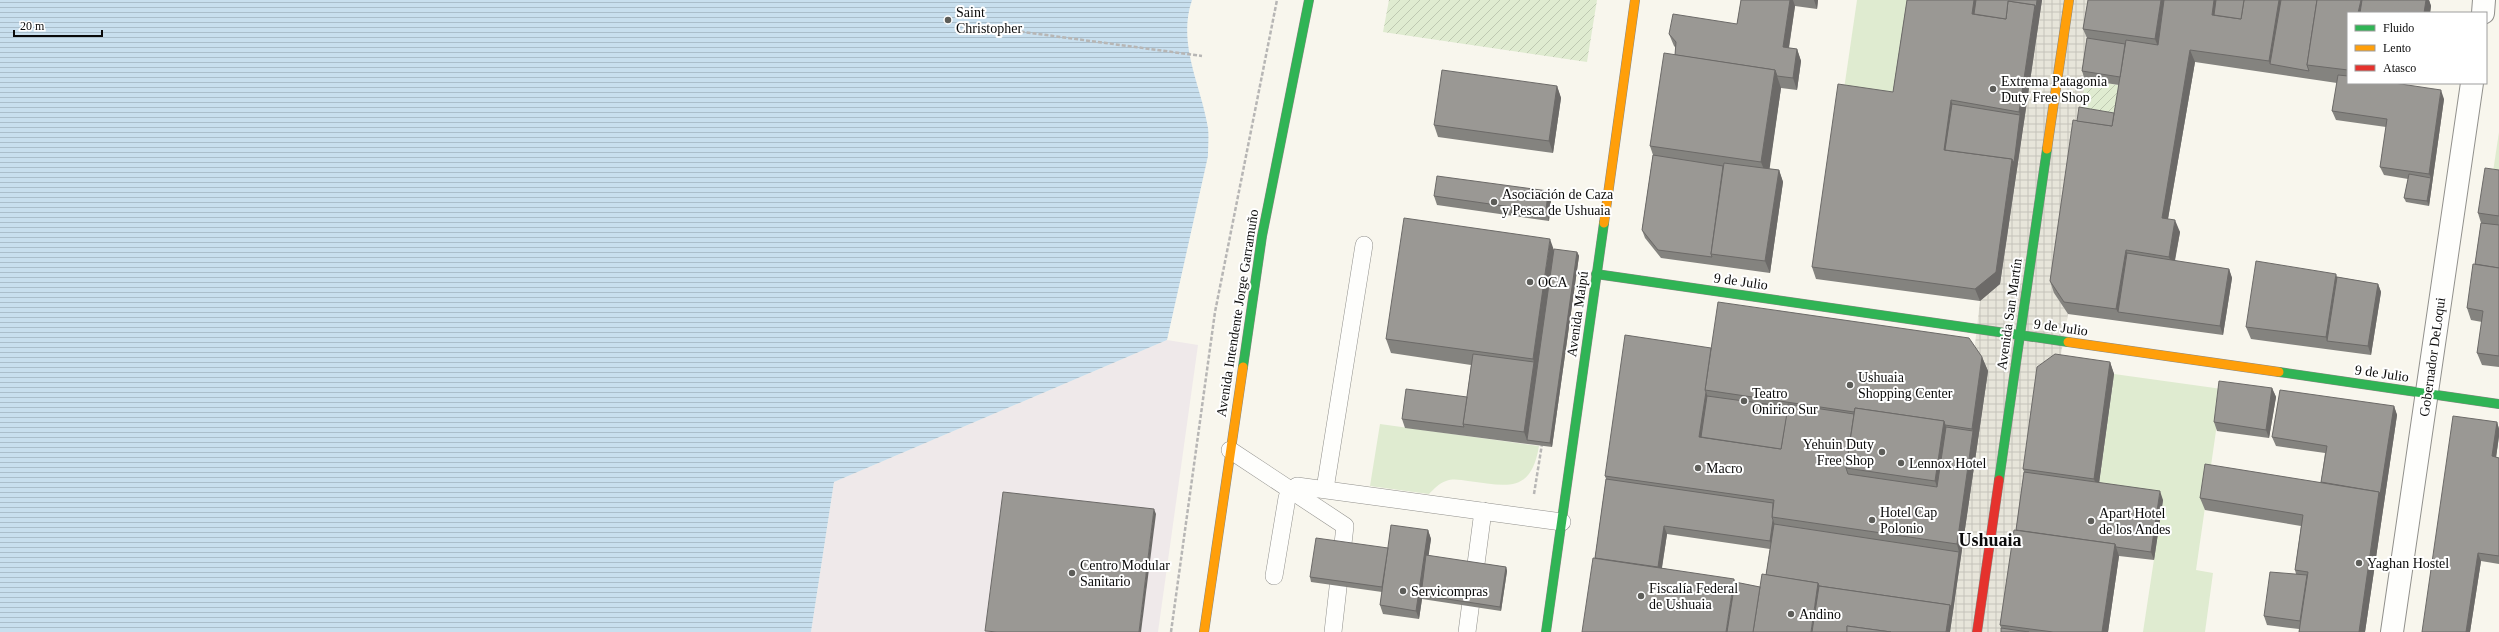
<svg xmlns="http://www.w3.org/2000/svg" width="2499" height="632" font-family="Georgia,serif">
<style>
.industrial{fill:#efe9ea}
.grass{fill:#dfebd0}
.garden{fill:url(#garden-furrows)}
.plaza{fill:url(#plaza-grid)}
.water{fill:url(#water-rules)}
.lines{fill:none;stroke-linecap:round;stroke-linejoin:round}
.lane-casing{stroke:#91908c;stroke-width:18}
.street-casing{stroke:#91908c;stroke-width:24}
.fast-casing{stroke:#888783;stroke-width:10}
.slow-casing{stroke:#888783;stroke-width:10}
.jam-casing{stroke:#888783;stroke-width:10}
.path{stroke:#b7b6b5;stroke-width:2.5;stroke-dasharray:4 2;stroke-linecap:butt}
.lane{stroke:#fefefc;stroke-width:17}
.street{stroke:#fefefc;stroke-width:22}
.fast{stroke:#30b455;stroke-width:9}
.slow{stroke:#ff9f0a;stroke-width:9}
.jam{stroke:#e5322d;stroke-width:9}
.wall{fill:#84837f;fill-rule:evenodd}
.shaded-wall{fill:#6c6a68}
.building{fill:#9a9894;stroke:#6c6a68}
.poi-dot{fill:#5d5d59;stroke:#fff;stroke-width:1.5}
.labels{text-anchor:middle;stroke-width:4;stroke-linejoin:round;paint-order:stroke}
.poi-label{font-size:14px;fill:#0a0a0a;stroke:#fff;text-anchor:start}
.street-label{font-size:14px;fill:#0a0a0a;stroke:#fff}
.district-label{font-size:18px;font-weight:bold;fill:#0a0a0a;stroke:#fff}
</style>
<defs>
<pattern id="garden-furrows" width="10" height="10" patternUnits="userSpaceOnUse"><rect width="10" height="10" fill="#dfebd0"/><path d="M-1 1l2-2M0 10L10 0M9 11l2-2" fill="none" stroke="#bec8b1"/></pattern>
<pattern id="plaza-grid" width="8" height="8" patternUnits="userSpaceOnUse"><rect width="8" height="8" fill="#e7e5da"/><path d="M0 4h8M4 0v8" fill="none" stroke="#c5c3ba"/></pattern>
<pattern id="water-rules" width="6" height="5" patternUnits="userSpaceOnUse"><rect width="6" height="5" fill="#c8dfee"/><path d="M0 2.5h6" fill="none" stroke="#aabecb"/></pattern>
</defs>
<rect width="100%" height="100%" fill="#f8f6ed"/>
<path class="industrial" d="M1167,340L1198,345L1158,632H811L834,482Z"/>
<g class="grass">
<path d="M1857,0H1913L1897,104L1843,96Z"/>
<path d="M2499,132V187L2491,185Z"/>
<path d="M2114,374L2222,389L2196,570L2213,573L2205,632H2143L2163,500L2098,491Z"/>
<path d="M1380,424L1539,446C1531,494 1507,486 1468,481C1461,480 1453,478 1446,481C1439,483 1434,489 1429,494L1370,486Z"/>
</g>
<g class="garden">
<path d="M1389,0H1597L1587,62L1383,32Z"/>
<path d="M2085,80L2125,86L2120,118L2080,112Z"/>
</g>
<path class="plaza" d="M2042,0H2097L2054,293L2068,314L2059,366L2042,379L2005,632H1950L1969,503L1974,353L1980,301L2000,284Z"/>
<path class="water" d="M0,0H1192C1177,44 1201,85 1208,128C1209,137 1208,147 1208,156L1167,340L834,482L811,632H0Z"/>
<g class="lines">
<defs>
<g id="lane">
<path d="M1230,450L1345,526L1333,632"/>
<path d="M1325,489L1364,245"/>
<path d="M1274,576L1287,498L1289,492L1297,486L1562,522"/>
<path d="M1467,632L1483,511"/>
</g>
<g id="street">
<path d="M2483,13L2484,0"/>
<path d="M2392,632L2472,83"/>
</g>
<g id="fast">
<path d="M1596,274L2068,342"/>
<path d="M1243,367L1262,236L1309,0"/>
<path d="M2279,372L2499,404"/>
<path d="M1999,480L2047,149"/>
<path d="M1546,632L1604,223"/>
</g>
<g id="slow">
<path d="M2047,149L2069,0"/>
<path d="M1604,223L1635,0"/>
<path d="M2068,342L2279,372"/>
<path d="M1204,632L1243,367"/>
</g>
<path id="jam" d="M1977,632L1999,480"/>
</defs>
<use href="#lane" class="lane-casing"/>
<use href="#street" class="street-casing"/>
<use href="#fast" class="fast-casing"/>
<use href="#slow" class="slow-casing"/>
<use href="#jam" class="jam-casing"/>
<g class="path">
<path d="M979,26L1202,56"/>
<path d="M1534,494L1542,444"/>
<path d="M1171,632L1215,312L1277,0"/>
</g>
<use href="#lane" class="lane"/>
<use href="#street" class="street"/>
<use href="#fast" class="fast"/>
<use href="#slow" class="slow"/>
<use href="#jam" class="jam"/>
</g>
<g class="wall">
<path d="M1741,0H1818L1817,9L1795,6L1789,48L1797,49L1801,61L1797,90L1781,88L1769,169L1779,170L1783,182L1770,273L1661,258L1645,238L1642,230L1653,155L1650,146L1675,55L1676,48L1674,46L1669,34L1737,24Z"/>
<path d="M1907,0H2042L2000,284L1980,301L1816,279L1812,267L1893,92Z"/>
<path d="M2088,0H2429L2431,6L2430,13H2348V83L2444,99L2429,206L2406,202L2404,198L2408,179L2384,175L2380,167L2386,127L2336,120L2332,111L2337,83L2195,62L2168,219L2180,232L2175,261L2229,269L2232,278L2223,335L2068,314L2054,293L2050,281L2077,121L2114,113L2119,85L2085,80L2082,71L2087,38L2083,29Z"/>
<path d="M1557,86L1561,98L1553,153L1438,137L1434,125Z"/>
<path d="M2499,170V367L2482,365L2477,353L2482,322L2471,320L2467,308L2475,264L2481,223L2478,213Z"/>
<path d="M1548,191L1551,199L1549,221L1437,205L1434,196Z"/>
<path d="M1577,252L1579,256L1552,447L1405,428L1402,419L1467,397L1471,365L1391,353L1386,339Z"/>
<path d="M2337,277L2378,284L2381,292L2371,355L2251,339L2246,327Z"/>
<path d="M1711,348L1982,357L1988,371L1950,632L1595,558L1606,479L1605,476ZM1667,534L1770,549L1766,575L1760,587L1662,568Z"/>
<path d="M2110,362L2114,374L2099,483L2163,500L2154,560L2119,556L2108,632H2001V628L2000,625L2016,530L2024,472L2023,469Z"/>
<path d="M2272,388L2276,397L2269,438L2217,431L2214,422Z"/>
<path d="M2394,406L2397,415L2365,632H2299V629L2267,625L2264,616L2296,574L2295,570L2301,526L2205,510L2200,498L2321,482L2325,453L2276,446L2272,437Z"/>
<path d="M2497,422L2499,429V436L2496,457L2499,458V564L2481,561L2470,632H2422Z"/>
<path d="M1428,530L1431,539L1428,556L1506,567L1507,571L1501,611L1422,599L1419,619L1383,614L1380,605L1382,592L1311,582L1310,577L1388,548Z"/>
</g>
<g class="shaded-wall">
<path d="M1790,0H1793L1795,6L1787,59L1783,47Z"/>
<path d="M1814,0H1818L1817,9Z"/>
<path d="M1974,0H1980L1977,18L1972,14Z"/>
<path d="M2037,0H2042L2000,284L1980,301L1975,289L2012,159L2020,115L2019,112L2035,5Z"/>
<path d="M2161,0H2171L2162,57L2155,39Z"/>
<path d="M2214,0H2220L2217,19L2212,15Z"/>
<path d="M2279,0H2285L2270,64L2269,61Z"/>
<path d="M2361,0H2368L2366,13H2358Z"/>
<path d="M2426,0H2429L2431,6L2430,13H2424Z"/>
<path d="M1797,49L1801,61L1797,90L1793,78Z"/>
<path d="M2190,50L2195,62L2166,230L2162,218Z"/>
<path d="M1775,70L1781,88L1768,180L1761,162Z"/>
<path d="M1557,86L1561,98L1553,153L1549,141Z"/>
<path d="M2441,90L2444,99L2429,206L2427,201L2431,178L2429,174Z"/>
<path d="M1951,100L1955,112L1949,154L1944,150Z"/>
<path d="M1779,170L1783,182L1770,273L1765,261Z"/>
<path d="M1548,191L1551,199L1549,221L1546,212Z"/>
<path d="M2175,220L2180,232L2173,269L2169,257Z"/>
<path d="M1550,239L1555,253L1527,440L1524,432L1534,362L1533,359Z"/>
<path d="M2126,250L2130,262L2118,312L2116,309Z"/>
<path d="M1577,252L1579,256L1552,447L1550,443Z"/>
<path d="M2229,269L2232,278L2223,335L2220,326Z"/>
<path d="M2336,274L2340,286L2327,341L2326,337Z"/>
<path d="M2378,284L2381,292L2371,355L2368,346Z"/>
<path d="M1982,357L1988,371L1950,632H1946L1950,605L1959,552L1957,544L1973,431L1972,429Z"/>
<path d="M2110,362L2114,374L2098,491L2094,479Z"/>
<path d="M2272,388L2276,397L2269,438L2266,430Z"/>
<path d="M1706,392L1710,404L1705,441L1699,437Z"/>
<path d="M2394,406L2397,415L2365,632H2359L2379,492Z"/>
<path d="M1944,421L1950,439L1941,499L1935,481Z"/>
<path d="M2497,422L2499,429V436L2495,465L2492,456Z"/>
<path d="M2160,491L2163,500L2154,560L2151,552Z"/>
<path d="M1154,509L1156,514L1141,632H1139Z"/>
<path d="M1773,520L1776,528L1773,550L1770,541Z"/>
<path d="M1664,526L1667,534L1660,579L1657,570Z"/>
<path d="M1428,530L1431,539L1423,595H1421L1422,599L1419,619L1416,611Z"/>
<path d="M2115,544L2119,556L2108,632H2102Z"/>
<path d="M2478,553L2481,561L2470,632H2466Z"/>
<path d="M1506,567L1507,571L1501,611L1500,607Z"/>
<path d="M1734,579L1738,591L1732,632H1726Z"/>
<path d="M1818,583L1822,595L1817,632H1811Z"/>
</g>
<g class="building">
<path d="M1741,0H1790L1783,47L1797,49L1793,78L1777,76L1775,70L1675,55L1676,42L1669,34L1673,14L1737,24Z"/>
<path d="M1907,0H1974L1972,14L2006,19L2008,1L2035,5L2019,112L1951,100L1944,150L2012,159L1996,272L1975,289L1812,267L1838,84L1893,92Z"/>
<path d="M1976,0H2037L2036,8L2035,5L2008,1L2006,19L1974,14Z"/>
<path d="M2088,0H2161L2155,39L2083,29Z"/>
<path d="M2164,0H2214L2212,15L2241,19L2244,0H2279L2269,61L2190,50L2162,218L2175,220L2169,257L2126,250L2116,309L2064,302L2050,281L2073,120L2112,126L2126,40L2158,45Z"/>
<path d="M2216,0H2244L2241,19L2214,15Z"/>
<path d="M2281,0H2317L2307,65L2309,71L2270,64Z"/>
<path d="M2317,0H2361L2358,13H2348V70L2307,65Z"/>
<path d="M2362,0H2426L2424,13H2360Z"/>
<path d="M2087,38L2125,44L2120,77L2082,71Z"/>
<path d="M1664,53L1775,70L1761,162L1650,146Z"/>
<path d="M1442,70L1557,86L1549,141L1434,125Z"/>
<path d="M2338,75L2348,76V83H2394L2441,90L2429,174L2380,167L2387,119L2332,111Z"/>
<path d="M1952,104L2020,115L2014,163L2012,159L1945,150Z"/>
<path d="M2079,107L2114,113L2112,126L2077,121Z"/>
<path d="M1653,155L1723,166L1711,254L1712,257L1658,250L1642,230Z"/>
<path d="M1724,163L1779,170L1765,261L1711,254Z"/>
<path d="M2485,168L2499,170V216L2478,213Z"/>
<path d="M2409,174L2431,178L2427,201L2404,198Z"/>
<path d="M1437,176L1548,191L1546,212L1434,196Z"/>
<path d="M1404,218L1550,239L1533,359L1386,339Z"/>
<path d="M2481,223L2499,225V268L2475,264Z"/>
<path d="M1554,249L1577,252L1550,443L1527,440Z"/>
<path d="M2127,253L2229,269L2220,326L2118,312Z"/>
<path d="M2256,261L2336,274L2326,337L2246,327Z"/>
<path d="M2473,264L2499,268V356L2477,353L2483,311L2467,308Z"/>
<path d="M2337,277L2378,284L2368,346L2327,341Z"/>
<path d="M1718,302L1969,338L1982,357L1972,429L1945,425L1944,421L1855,408L1854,412L1705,390Z"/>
<path d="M1625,335L1711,348L1705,390L1706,392L1699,437L1781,449L1788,404L1854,414L1846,468L1848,474L1937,487L1946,427L1973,431L1957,544L1772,517L1774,500L1605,476Z"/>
<path d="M1473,354L1534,362L1524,432L1463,424Z"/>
<path d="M2055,354L2110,362L2094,479L2023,469L2037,367Z"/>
<path d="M2219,381L2272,388L2266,430L2214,422Z"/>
<path d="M1406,389L1467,397L1463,424L1464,427L1402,419Z"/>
<path d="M2280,390L2394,406L2380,495L2379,492L2321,482L2327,446L2272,437Z"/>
<path d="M1707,396L1788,407L1781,449L1701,437Z"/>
<path d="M1855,408L1944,421L1935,481L1846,468Z"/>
<path d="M2453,416L2497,422L2492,456L2499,458V556L2478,553L2466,632H2422Z"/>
<path d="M2205,464L2379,492L2359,632H2299L2308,572L2295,570L2303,515L2200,498Z"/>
<path d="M2024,472L2160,491L2151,552L2116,547L2115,544L2016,530Z"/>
<path d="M1606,479L1773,503L1772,517L1773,520L1770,541L1664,526L1658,567L1595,558Z"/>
<path d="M1003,492L1154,509L1139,632H998L985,631Z"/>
<path d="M1774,524L1959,552L1951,609L1950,605L1819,586L1818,583L1766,575Z"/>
<path d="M1391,525L1428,530L1416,611L1380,605Z"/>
<path d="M2014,530L2115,544L2102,632H2053L2000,625Z"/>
<path d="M1316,538L1388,548L1382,587L1310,577Z"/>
<path d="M1426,555L1506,567L1500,607L1421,595Z"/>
<path d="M1593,558L1734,579L1726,632H1582Z"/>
<path d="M2270,572L2307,575L2300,621L2264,616Z"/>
<path d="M1762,574L1818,583L1811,632H1753Z"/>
<path d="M1735,582L1760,587L1753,632H1727Z"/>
<path d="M1819,586L1950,605L1946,632H1891L1847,626V632H1812Z"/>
<path d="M1847,626L1891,632H1847Z"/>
<path d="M2001,628L2029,632H2001Z"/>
</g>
<g class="poi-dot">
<circle cx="948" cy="20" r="4"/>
<circle cx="1993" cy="89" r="4"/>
<circle cx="1494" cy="202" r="4"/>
<circle cx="1530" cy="282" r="4"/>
<circle cx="1850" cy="385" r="4"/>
<circle cx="1744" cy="401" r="4"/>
<circle cx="1882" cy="452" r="4"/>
<circle cx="1901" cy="463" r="4"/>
<circle cx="1698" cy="468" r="4"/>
<circle cx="1872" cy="520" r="4"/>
<circle cx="2091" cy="521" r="4"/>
<circle cx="2359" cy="563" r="4"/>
<circle cx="1072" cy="573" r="4"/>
<circle cx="1403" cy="591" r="4"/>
<circle cx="1641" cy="596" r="4"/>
<circle cx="1791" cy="614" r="4"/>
</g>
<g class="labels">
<g class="poi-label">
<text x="956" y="17">Saint<tspan x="956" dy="16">Christopher</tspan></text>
<text x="2001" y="86">Extrema Patagonia<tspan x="2001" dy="16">Duty Free Shop</tspan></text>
<text x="1502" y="199">Asociación de Caza<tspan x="1502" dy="16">y Pesca de Ushuaia</tspan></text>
<text x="1538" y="287">OCA</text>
<text x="1858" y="382">Ushuaia<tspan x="1858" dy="16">Shopping Center</tspan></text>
<text x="1752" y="398">Teatro<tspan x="1752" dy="16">Onirico Sur</tspan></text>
<text x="1874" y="449" text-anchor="end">Yehuin Duty<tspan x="1874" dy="16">Free Shop</tspan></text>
<text x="1909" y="468">Lennox Hotel</text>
<text x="1706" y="473">Macro</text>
<text x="1880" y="517">Hotel Cap<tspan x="1880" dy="16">Polonio</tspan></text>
<text x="2099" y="518">Apart Hotel<tspan x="2099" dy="16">de los Andes</tspan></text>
<text x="2367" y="568">Yaghan Hostel</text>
<text x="1080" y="570">Centro Modular<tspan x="1080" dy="16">Sanitario</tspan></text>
<text x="1649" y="593">Fiscalía Federal<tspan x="1649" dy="16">de Ushuaia</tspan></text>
<text x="1411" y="596">Servicompras</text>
<text x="1799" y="619">Andino</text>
</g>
<g class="street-label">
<text transform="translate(1741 281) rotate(8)" y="5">9 de Julio</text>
<text transform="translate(1237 313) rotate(-81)" y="5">Avenida Intendente Jorge Garramuño</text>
<text transform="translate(1577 314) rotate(-82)" y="5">Avenida Maipú</text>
<text transform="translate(2009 314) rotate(-82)" y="5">Avenida San Martín</text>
<text transform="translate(2061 327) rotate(8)" y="5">9 de Julio</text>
<text transform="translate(2432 357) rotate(-82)" y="5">Gobernador DeLoqui</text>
<text transform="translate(2382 373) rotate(8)" y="5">9 de Julio</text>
</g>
<g class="district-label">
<text x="1990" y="546">Ushuaia</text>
</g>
</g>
<rect x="2347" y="12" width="140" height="72" fill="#ffffff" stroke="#9d9d9d"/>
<rect x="2355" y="25" width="20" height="6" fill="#30b455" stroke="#9d9d9d"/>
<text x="2383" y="32" font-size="12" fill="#0a0a0a">Fluido</text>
<rect x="2355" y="45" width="20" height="6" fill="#ff9f0a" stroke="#9d9d9d"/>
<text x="2383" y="52" font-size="12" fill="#0a0a0a">Lento</text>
<rect x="2355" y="65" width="20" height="6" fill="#e5322d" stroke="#9d9d9d"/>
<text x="2383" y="72" font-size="12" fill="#0a0a0a">Atasco</text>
<path d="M14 30v6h88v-6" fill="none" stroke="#0a0a0a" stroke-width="2"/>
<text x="20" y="30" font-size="12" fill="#0a0a0a" stroke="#ffffff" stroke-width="3" paint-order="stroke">20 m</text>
</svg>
